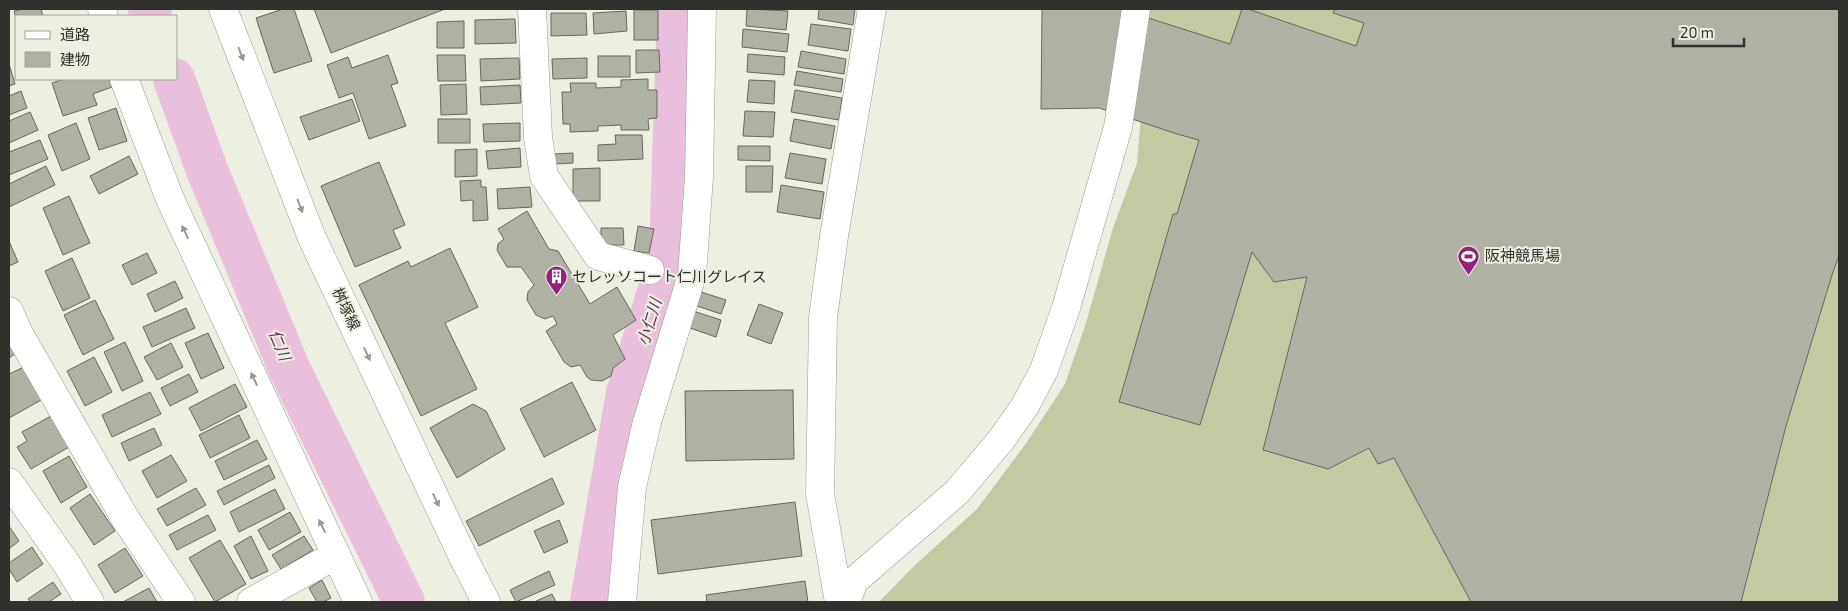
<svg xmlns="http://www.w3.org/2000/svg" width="1848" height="611" font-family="'Exo 2','Noto Sans JP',sans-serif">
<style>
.pitch{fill:#c2caa2}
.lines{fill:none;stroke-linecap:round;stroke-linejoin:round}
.river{stroke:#eabfdc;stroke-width:42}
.building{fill:#aeb1a4;stroke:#66685c}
.street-casing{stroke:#999b8e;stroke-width:29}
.secondary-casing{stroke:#999b8e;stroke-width:29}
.street{stroke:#fff;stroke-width:28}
.secondary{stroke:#fff;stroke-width:28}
.oneway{fill:#989896}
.labels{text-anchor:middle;stroke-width:4;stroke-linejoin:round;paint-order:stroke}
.poi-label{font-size:15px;fill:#30312c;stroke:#ecefe1;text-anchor:start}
.street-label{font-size:15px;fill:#30312c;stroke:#ecefe1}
.water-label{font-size:16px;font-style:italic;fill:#653058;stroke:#ecefe1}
</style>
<rect width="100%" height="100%" fill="#ecefe1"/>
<path class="pitch" d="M1150,9H1839V602H879L914,566L977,509L1027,442L1065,384L1086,323L1113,228L1137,163Z"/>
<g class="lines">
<g class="river">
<path d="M149,9L151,16"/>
<path d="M174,79L207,170L289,368L404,602"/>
<path d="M591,602L627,393L670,253L678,9"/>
</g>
</g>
<g class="building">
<path d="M23,9H41L43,16H16V18L14,11Z"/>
<path d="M283,9H294L312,61L274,73L256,18Z"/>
<path d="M314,9H445L331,53Z"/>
<path d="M747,9L788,11L786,30L746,26Z"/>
<path d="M819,9H855L853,25L818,19Z"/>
<path d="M1042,9H1120L1230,44L1242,9H1248L1356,46L1364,23L1333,13L1335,9H1839V255L1832,275L1786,426L1741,602H1471L1394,458L1378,464L1369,448L1328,469L1263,450L1307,277L1274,282L1252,252L1200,425L1119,402L1173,214H1177L1199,140L1177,134L1099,108L1041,109Z"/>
<rect x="634" y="10" width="24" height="30"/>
<path d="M626,11L627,31L594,34L593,13Z"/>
<path d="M551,13H586L587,35L551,36Z"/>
<path d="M515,19L516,43L475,44V20Z"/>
<path d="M464,21V48H437V22Z"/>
<path d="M811,24L851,29L848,51L808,45Z"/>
<path d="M743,29L789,34L787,52L742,47Z"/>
<path d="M636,50H659L660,72L636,73Z"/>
<path d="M801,51L846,59L844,74L798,67Z"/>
<path d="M748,54L785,57L784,75L747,72Z"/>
<path d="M388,55L398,83L391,85L406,126L369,139L353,93L339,98L327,65L348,57L352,68Z"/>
<path d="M437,55H465L466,81H438Z"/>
<rect x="598" y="56" width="32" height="21"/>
<path d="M519,58L520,79L481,81L480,59Z"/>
<path d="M587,58V78L553,79L552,59Z"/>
<path d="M9,64L15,84L9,86Z"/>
<path d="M797,71L843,79L841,92L794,85Z"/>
<path d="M64,79H109L112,87L93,94L97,105L63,116L52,83Z"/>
<path d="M648,79V90H657V118L648,119L649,130H621V125L598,126V131L570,132V124H563L562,92H571L570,83H596V88L621,87V80Z"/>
<path d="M749,80L775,81L774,104L747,102Z"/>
<path d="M466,84L467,114L441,115L440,85Z"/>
<path d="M520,85L521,103L481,105L480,87Z"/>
<path d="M795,90L842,98L839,120L791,112Z"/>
<path d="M21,91L27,108L9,115V96Z"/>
<path d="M352,99L360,121L309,140L300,117Z"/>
<path d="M116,108L127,141L99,150L88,118Z"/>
<path d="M745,111L775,112L773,137L743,136Z"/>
<path d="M30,112L38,130L9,143V121Z"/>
<rect x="438" y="119" width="32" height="24"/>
<path d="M794,119L835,126L831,149L790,141Z"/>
<path d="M76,123L90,159L62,171L48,135Z"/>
<path d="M520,123V141L484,142L483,124Z"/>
<path d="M615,135H642L643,159L598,161V145L616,144Z"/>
<path d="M40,140L48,159L9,175V152Z"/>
<path d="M738,146H770V161L738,160Z"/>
<path d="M520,148L521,167L488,169L486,151Z"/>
<path d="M477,149V176L455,177V150Z"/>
<path d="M573,153V163L555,164L554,154Z"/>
<path d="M790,153L826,159L822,184L785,178Z"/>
<path d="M129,156L138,174L99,194L90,176Z"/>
<path d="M379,162L405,225L393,230L401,248L355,267L321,186Z"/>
<path d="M46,166L55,185L9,207V184Z"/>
<path d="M746,166H773L772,192H746Z"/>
<path d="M600,168V201H573V169Z"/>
<path d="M481,180V187H486L488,220L473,221V200L461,201L460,181Z"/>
<path d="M781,185L824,192L820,219L777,212Z"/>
<path d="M530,187L532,207L498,209L497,189Z"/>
<path d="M69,196L90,243L63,255L43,208Z"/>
<path d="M527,211L549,249L558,251L590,304L617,287L636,320L613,335L625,359L613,368L611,376L602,381L591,380L587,377L580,365L571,367L564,362L546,331L557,324L553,316L545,319L536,315L527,300L528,292L534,285L521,267H507L497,250L498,244L504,239L498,229Z"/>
<path d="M638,226L654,229L649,253L634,251Z"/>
<path d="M601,228H623L624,245H601Z"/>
<path d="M9,241L18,262L9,266Z"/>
<path d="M450,248L478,307L445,323L477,389L421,416L359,285L408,261L411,267Z"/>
<path d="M147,253L157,273L132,285L122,265Z"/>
<path d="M72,258L90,298L63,311L45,271Z"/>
<path d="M175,281L183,298L155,312L147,294Z"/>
<path d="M698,291L726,300L721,314L694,305Z"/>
<path d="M95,300L114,339L83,355L64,315Z"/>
<path d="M759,304L783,313L771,344L747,335Z"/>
<path d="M186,308L195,328L152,347L143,327Z"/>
<path d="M690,310L721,320L716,337L684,326Z"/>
<path d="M208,333L224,368L201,379L185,343Z"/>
<path d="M9,338L19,351L9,358Z"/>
<path d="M125,342L143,381L122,391L104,352Z"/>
<path d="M171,343L183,367L157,380L144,357Z"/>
<path d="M94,357L112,392L85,406L67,371Z"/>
<path d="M26,366L43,399L9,418V374Z"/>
<path d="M189,374L198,392L170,406L161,388Z"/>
<path d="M572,382L596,430L544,457L520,409Z"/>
<path d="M235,384L247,407L201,431L189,408Z"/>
<path d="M793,390L794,459L686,461L685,391Z"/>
<path d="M150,392L161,414L112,437L102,415Z"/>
<path d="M473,404L486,411L505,449L457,478L430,428Z"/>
<path d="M239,415L250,438L210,458L199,435Z"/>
<path d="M51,416L69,447L31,469L17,447L27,441L22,432Z"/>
<path d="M154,428L162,445L129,461L121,443Z"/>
<path d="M257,440L267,459L224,480L215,461Z"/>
<path d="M171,455L187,481L157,498L142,471Z"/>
<path d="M69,456L87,487L61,503L43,471Z"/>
<path d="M269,465L275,478L224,505L217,491Z"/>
<path d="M552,478L564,504L479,546L466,521Z"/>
<path d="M196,488L206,505L167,526L157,509Z"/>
<path d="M275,489L285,509L239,532L230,512Z"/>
<path d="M90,494L115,531L94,545L70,508Z"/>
<path d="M795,502L802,556L658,574L651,520Z"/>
<path d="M290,512L301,532L269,550L258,530Z"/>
<path d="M208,515L216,530L177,550L169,535Z"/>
<path d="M559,520L568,542L544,553L534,531Z"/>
<path d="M9,526L19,541L9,549Z"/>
<path d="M251,536L268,571L251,579L234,546Z"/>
<path d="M304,536L313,550L281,569L272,555Z"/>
<path d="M220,540L246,584L215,602L189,558Z"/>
<path d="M32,547L43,564L17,582L9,569V563Z"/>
<path d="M125,548L143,576L115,593L98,565Z"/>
<path d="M549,571L555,585L516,602L510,590Z"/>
<path d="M322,580L331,598L323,602H317L309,588Z"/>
<path d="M805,581L808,602H707L706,595Z"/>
<path d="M53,582L61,594L49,602H31L28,599Z"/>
<path d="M149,588L157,602H123Z"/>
<path d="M552,594L556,602H534Z"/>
</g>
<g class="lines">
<defs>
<g id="street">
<path d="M102,9L104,16"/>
<path d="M223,9L312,238L463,557L486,602"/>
<path d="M532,9L538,137L544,176L598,256L650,270"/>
<path d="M124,79L170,199L358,602"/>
<path d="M9,311L18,332L125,518L181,602"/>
<path d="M9,482L66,563L90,602"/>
<path d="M251,602L336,555"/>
<path d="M622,602L632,487L647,422L692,275L699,177L702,9"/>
<path d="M839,602L820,494L823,318L834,236L872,9"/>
</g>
<path id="secondary" d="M846,602L854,581L957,492L1001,440L1025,406L1044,370L1066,308L1118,127L1136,9"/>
</defs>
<use href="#street" class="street-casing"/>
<use href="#secondary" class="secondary-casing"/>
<use href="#street" class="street"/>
<use href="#secondary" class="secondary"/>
</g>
<defs><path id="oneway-solid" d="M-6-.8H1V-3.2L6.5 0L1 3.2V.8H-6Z" transform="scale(1.25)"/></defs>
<g class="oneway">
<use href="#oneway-solid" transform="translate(241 54) rotate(69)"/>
<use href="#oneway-solid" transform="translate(300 206) rotate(69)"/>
<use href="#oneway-solid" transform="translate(185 232) rotate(-115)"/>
<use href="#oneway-solid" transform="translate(367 354) rotate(65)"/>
<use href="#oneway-solid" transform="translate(254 379) rotate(-115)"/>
<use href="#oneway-solid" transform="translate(436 500) rotate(65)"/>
<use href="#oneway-solid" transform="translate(322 526) rotate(-115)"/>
</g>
<defs>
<symbol id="stadium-pin" viewBox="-11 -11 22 30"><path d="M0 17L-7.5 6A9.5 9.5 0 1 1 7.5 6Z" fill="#95207e" stroke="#ecefe1"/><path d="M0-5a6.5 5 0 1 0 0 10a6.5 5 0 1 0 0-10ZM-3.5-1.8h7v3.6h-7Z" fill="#fff"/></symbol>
<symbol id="building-pin" viewBox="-11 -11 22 30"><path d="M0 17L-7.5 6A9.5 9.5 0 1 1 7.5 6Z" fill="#95207e" stroke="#ecefe1"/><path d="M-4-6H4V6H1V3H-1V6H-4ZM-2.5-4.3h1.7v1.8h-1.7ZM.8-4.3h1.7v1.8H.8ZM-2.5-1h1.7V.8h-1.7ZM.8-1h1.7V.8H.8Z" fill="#fff"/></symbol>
</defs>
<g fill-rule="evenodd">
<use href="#stadium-pin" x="1456" y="244" width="25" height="34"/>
<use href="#building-pin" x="544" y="264" width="25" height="34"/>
</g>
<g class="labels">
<g class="poi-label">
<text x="1485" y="261">阪神競馬場</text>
<text x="572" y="282">セレッソコート仁川グレイス</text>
</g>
<g class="street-label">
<text transform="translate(346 309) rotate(65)" y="5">桝塚線</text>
</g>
<g class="water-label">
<text transform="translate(649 322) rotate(-73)" y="6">小仁川</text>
<text transform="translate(280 345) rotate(67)" y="6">仁川</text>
</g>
</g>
<rect width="1848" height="611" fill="none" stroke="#30312c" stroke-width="20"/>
<rect x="15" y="15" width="162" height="65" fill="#ecefe1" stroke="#a1a399"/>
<rect x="25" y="31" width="25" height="8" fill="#ffffff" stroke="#a1a399"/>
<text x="60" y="40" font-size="15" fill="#30312c">道路</text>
<rect x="25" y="52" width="25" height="15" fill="#aeb1a4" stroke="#a1a399"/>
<text x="60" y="65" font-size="15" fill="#30312c">建物</text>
<path d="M1673 38v8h71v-8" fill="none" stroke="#30312c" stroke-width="2.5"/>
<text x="1680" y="38" font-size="15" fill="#30312c" stroke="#ecefe1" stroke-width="4" paint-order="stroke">20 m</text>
</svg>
